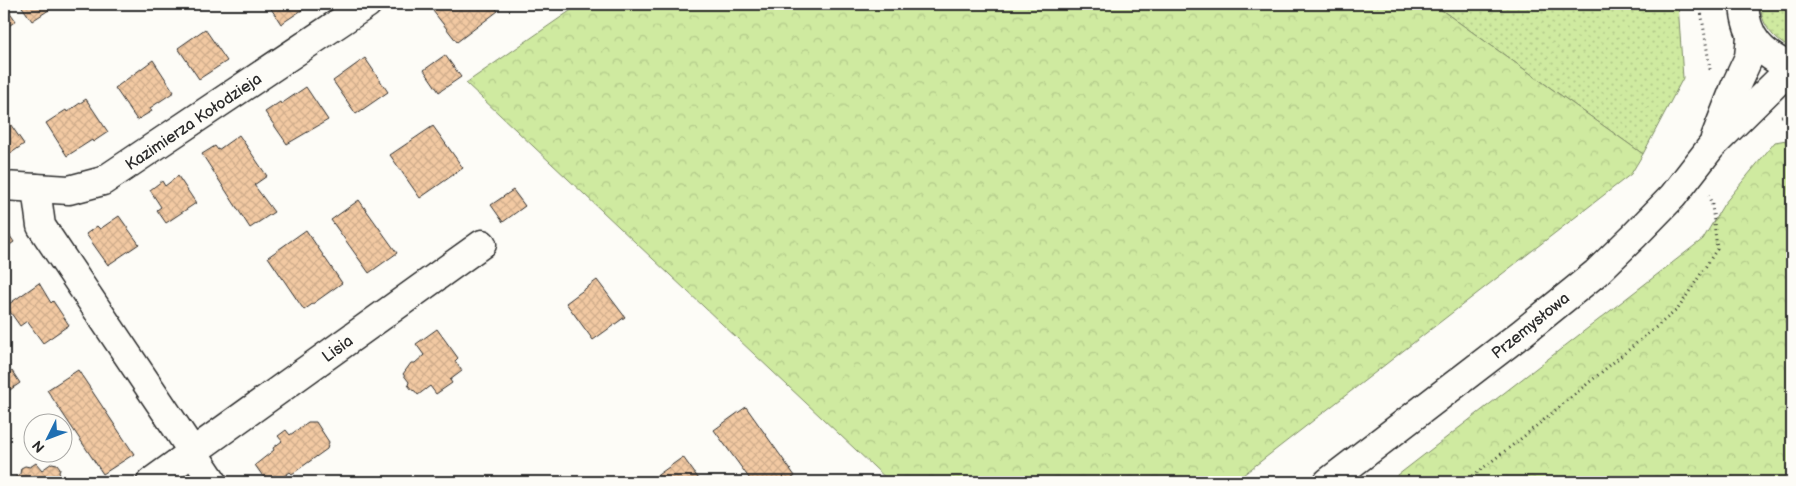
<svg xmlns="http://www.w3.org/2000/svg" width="1796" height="486" font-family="'Balsamiq Sans',sans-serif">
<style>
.grass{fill:url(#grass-dots);stroke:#7d8a66}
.forest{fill:url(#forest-crowns);stroke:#7d8a66}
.building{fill:url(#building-cross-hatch);stroke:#2b2b2b}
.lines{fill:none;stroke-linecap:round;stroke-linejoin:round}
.minor-casing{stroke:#2b2b2b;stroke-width:31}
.path{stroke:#2b2b2b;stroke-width:3;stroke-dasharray:1 4;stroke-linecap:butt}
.minor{stroke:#fdfcf7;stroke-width:28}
.labels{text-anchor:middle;stroke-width:4;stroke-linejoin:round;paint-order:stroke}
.street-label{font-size:16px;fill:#2b2b2b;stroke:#fdfcf7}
</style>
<defs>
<pattern id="grass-dots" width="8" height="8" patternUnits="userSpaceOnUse" patternTransform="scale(1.25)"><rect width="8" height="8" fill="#cfeaa0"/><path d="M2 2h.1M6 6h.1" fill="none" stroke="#b2c98a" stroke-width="1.8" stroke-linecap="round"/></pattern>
<pattern id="forest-crowns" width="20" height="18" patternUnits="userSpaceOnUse" patternTransform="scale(1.25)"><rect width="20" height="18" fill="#cfeaa0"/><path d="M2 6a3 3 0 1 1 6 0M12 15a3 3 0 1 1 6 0" fill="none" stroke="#b2c98a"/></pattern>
<pattern id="building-cross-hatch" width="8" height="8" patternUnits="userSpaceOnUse" patternTransform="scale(1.25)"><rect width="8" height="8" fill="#f2c9a2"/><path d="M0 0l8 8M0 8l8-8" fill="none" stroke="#d0ad8c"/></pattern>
</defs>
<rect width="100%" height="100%" fill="#fdfcf7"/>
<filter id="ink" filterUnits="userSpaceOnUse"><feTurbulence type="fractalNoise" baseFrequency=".02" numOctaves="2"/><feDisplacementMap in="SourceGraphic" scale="10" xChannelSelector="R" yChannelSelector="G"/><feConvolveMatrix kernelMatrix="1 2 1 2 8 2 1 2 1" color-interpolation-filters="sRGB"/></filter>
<g filter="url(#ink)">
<g class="grass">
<path d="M1433,4H1678L1683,78L1643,154Z"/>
<path d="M1760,4H1792V49C1774,40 1761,25 1760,4Z"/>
</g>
<g class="forest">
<path d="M580,4H1433L1643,154L1631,174L1234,482H890L466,83Z"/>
<path d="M1792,139V482H1389L1703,239L1724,204L1775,142Z"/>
</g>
<g class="building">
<path d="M4,4L16,21L4,29Z"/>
<path d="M20,4H58L32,21Z"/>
<path d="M268,4H308L304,7L305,8L281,24Z"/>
<path d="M441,4H492L498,11L457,42L433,11Z"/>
<path d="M205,29L227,61L199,79L178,48Z"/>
<path d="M445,55L461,77L439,92L424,70Z"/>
<path d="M365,58L388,92L356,114L333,81Z"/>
<path d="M153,60L174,92L150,108L152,111L137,120L115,88Z"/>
<path d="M306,87L328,120L287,144L265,112L280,102L281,104Z"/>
<path d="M86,99L108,132L93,142L92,140L67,156L46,123L66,110L67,112Z"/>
<path d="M4,115L24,144L4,158Z"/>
<path d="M433,126L463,168L420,198L390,155Z"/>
<path d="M239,135L267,176L254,185L274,212L250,228L202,154L215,146L218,150Z"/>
<path d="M178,176L196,203L166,223L157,210L161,207L150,190L162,181L165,186Z"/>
<path d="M513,190L525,206L503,222L491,205Z"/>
<path d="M359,200L397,253L369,273L331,220Z"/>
<path d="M119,216L139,244L108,265L86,234L97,226L100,229Z"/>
<path d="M4,227L14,242L4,249Z"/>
<path d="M306,230L342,283L304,310L268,257Z"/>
<path d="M597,280L625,317L593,340L566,303Z"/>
<path d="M39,283L51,303L53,301L69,325L43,343L27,321L20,326L6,306Z"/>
<path d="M437,329L458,358L455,361L462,371L450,380L452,383L436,394L430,386L418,395L415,391L412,390L408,385L409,382L403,374L411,363H415L424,355L416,344Z"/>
<path d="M78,370L134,454L103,474L47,390Z"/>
<path d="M12,371L20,383L4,394V377Z"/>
<path d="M746,407L795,476L787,482H752L714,430Z"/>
<path d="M308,422H316L329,442L327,449L292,474L290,472L276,482H267L255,465L274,450L273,448L282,441L278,436L286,430L290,435Z"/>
<path d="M683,457L701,482H648Z"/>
<path d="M36,463L42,470L52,463L57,464L60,468L59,473L65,482H10V481L20,474L21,468L25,466L30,467Z"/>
</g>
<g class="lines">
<defs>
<g id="minor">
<path d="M1744,4C1746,39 1762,54 1792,68"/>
<path d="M1715,138L1735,87L1749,57L1751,36"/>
<path d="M4,186L69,190L103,181L367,4"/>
<path d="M36,188L41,226L213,482"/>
<path d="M151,482L482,244"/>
<path d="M1328,482L1522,333L1596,273L1634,236L1673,196L1711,147L1781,78L1792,72"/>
</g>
</defs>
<use href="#minor" class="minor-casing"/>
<g class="path">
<path d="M1700,4L1710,69L1713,72"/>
<path d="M1781,116L1792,115"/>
<path d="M1465,482L1523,437L1678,309L1717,249L1712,205L1708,194"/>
</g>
<use href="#minor" class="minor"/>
</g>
</g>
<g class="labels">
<g class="street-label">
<text transform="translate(193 121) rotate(-34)" y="6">Kazimierza Kołodzieja</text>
<text transform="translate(1530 325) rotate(-39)" y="6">Przemysłowa</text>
<text transform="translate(337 348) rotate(-36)" y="6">Lisia</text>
</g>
</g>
<rect width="1796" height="486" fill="none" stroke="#fdfcf7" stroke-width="20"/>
<rect x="10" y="10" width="1776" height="466" fill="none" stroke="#2b2b2b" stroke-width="2" filter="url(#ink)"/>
<g transform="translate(48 438) rotate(228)"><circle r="24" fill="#fdfcf7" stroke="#a9a8a5"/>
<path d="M0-4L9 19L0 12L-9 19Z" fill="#1f6fb2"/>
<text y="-8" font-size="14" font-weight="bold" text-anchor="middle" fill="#2b2b2b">N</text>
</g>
</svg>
